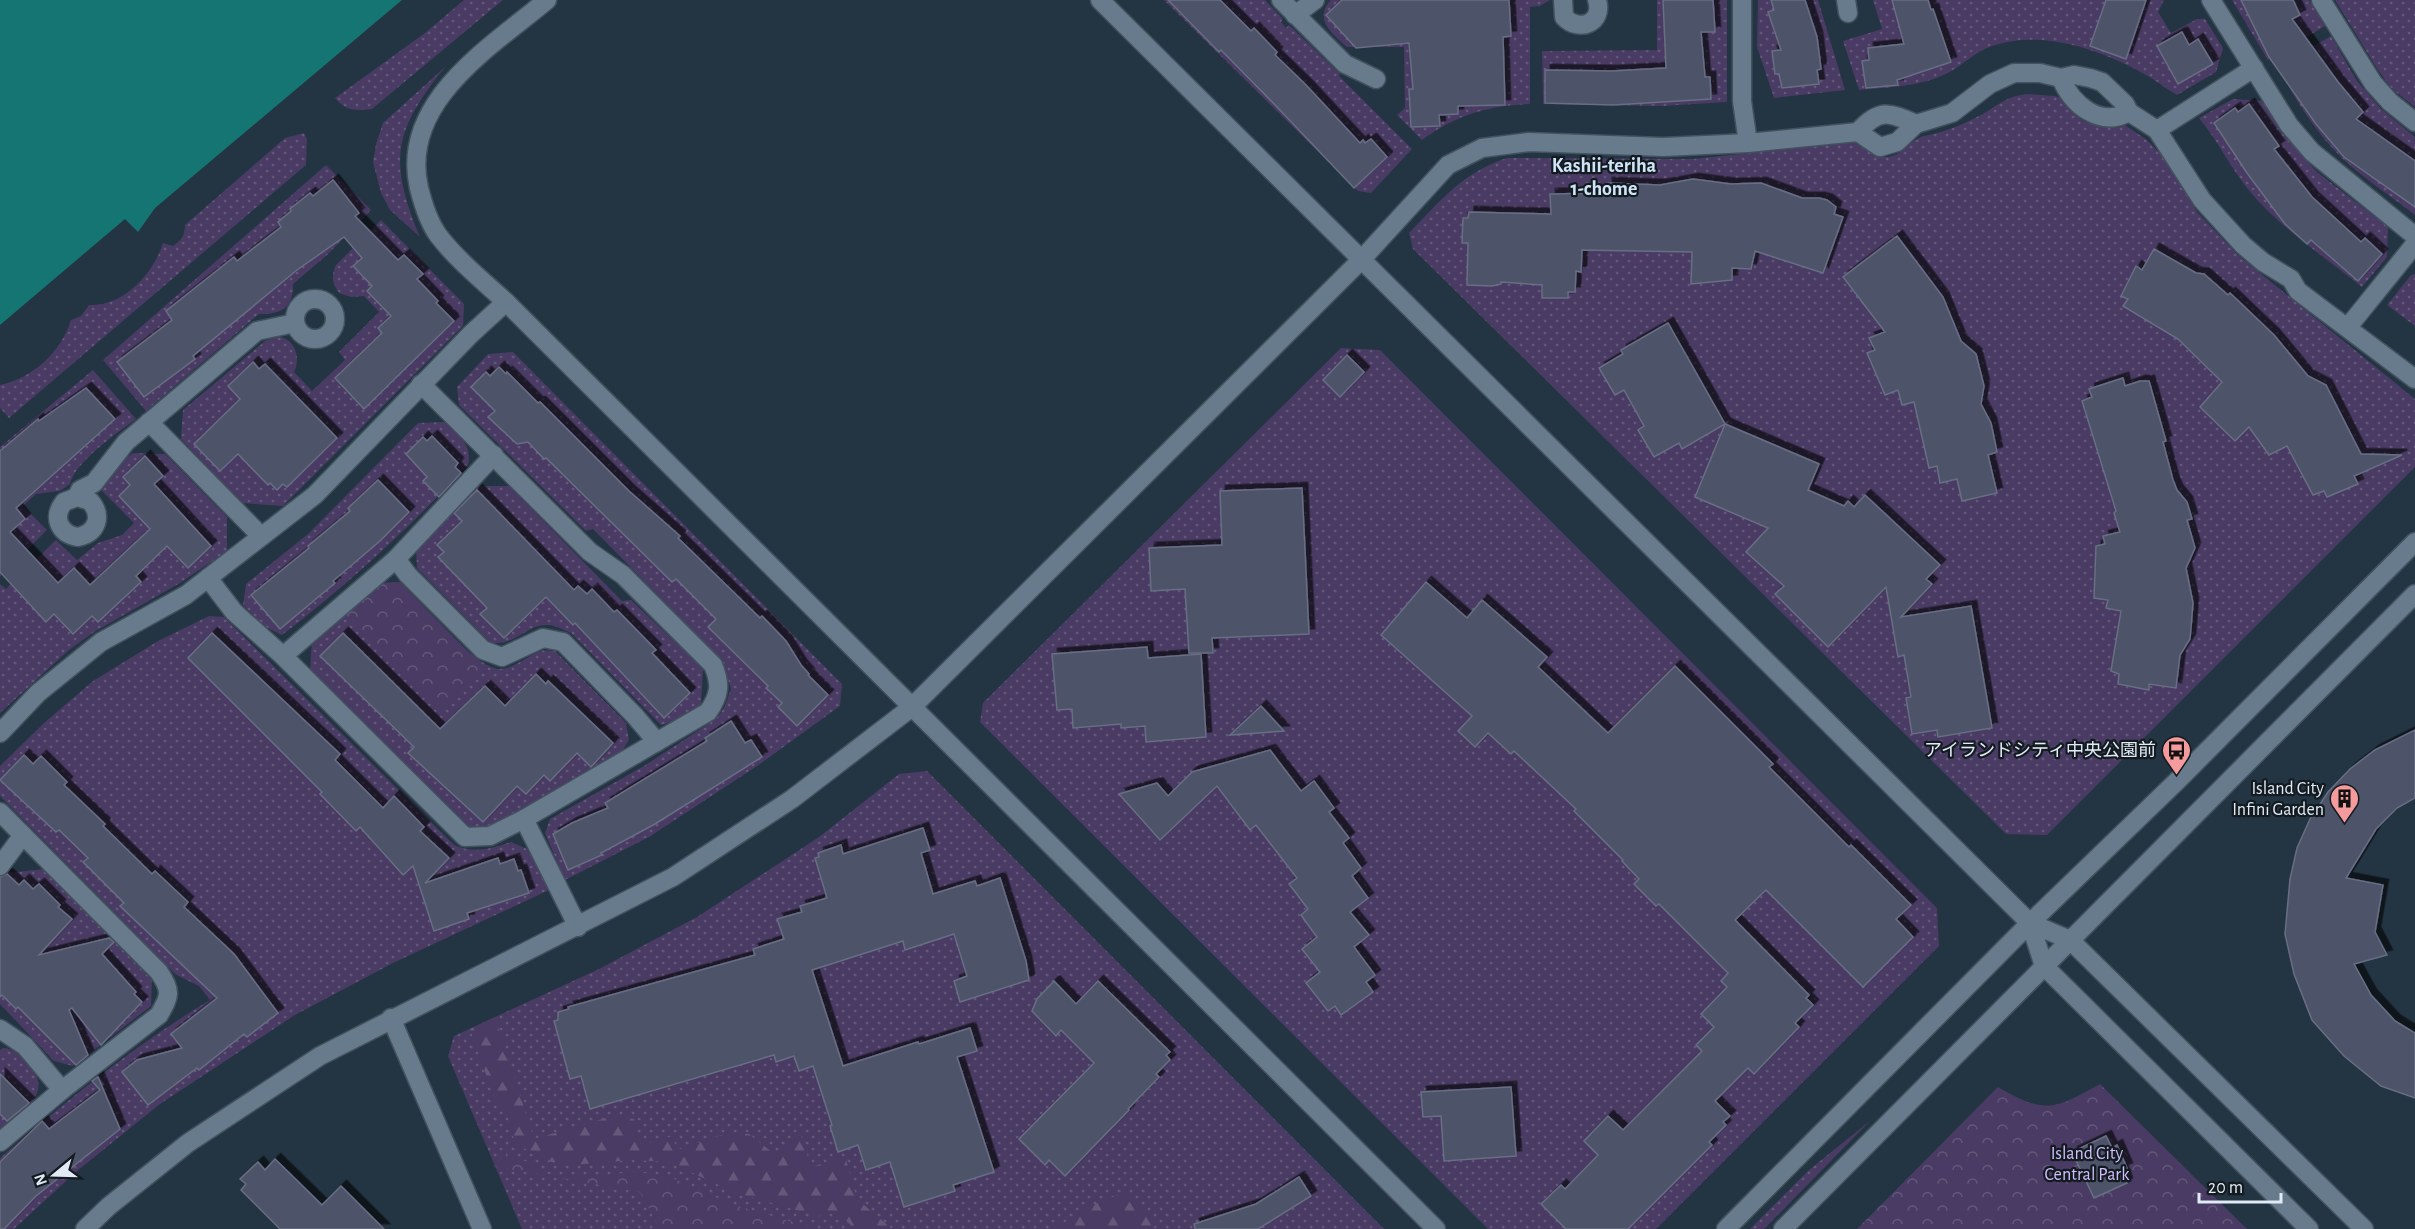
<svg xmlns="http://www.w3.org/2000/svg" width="2415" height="1229" font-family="'Alegreya Sans','Noto Sans JP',sans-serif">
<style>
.grass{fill:url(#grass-dots)}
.forest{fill:url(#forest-firs)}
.park{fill:url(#park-crowns)}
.water{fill:#157573}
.building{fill:#4d5367;stroke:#686e84;stroke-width:1.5;filter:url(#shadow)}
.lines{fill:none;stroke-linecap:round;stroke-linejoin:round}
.street-casing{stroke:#42515e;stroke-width:21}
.secondary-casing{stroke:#42515e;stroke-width:21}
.street{stroke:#687b8c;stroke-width:18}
.secondary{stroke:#687b8c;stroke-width:18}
.labels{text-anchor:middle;stroke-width:4.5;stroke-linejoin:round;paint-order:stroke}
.poi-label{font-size:18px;fill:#e0ebf5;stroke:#131b21;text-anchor:end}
.park-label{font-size:18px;fill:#d2befe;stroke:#131b21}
.neighbourhood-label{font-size:20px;font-weight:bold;fill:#d0e5f8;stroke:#131b21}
</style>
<defs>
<pattern id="grass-dots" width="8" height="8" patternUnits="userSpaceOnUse" patternTransform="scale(1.5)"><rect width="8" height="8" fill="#493b63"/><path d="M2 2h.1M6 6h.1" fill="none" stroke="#63587a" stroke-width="1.8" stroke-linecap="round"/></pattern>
<pattern id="forest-firs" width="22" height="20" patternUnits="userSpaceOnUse" patternTransform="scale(1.5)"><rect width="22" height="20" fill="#493b63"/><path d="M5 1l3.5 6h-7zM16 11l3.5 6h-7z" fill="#63587a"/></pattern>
<pattern id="park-crowns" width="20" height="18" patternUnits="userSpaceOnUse" patternTransform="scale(1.5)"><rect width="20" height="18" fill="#493b63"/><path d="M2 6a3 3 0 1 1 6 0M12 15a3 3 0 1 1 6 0" fill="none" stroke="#63587a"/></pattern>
<filter id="shadow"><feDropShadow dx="5.5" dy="-5.5" stdDeviation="0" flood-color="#0009"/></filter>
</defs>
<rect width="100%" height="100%" fill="#233443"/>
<g class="grass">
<path d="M464,0H503L372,109C355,111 346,111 335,98L425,33Z"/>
<path d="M1164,0H1265L1283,19L1281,22L1286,28L1289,25L1340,74L1339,76L1412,149L1371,193L1358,191Z"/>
<path d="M1331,0H1550L1540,6L1530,7V104C1490,105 1455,115 1422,140L1397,115L1405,108L1404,47H1347C1332,34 1313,19 1331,0Z"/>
<path d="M1657,0H1727V102L1662,106L1543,104L1542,51L1657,50Z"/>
<path d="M1758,0H1818L1845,90L1774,98L1757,47Z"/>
<path d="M1873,0H2164L2158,12L2171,33L2197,19H2205L2223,48L2216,72L2177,95C2166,89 2157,81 2146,75C2101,50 2043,29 1992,46C1977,51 1966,62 1953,70C1925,87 1890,87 1859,90L1843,41L1882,29Z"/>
<path d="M2232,0H2309L2325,26L2268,60Z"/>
<path d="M2335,0H2415V107L2392,89L2378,70Z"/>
<path d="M2331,36L2357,81L2381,109L2415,137V215C2391,196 2364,179 2342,158C2316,133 2295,99 2278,67Z"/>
<path d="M445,67C394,131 388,159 420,237L390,210L381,193L373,162L376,144L383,123Z"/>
<path d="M2029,94L2055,96L2068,100C2079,126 2090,127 2116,119L2147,140L2165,159L2197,212L2239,256L2415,399V467L2047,835L2006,834L1996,824L1413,249L1409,233C1440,201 1463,172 1507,158L1693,159L1855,142C1867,145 1875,158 1888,157C1902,155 1907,143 1919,138C1924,135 1931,135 1937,133C1949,130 1963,124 1975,118C1996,108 2005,95 2029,94Z"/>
<path d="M2233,99L2263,101L2281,132L2317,172L2388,227L2387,257L2362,287C2325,257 2283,230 2252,194C2232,171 2219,142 2199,118Z"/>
<path d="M304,133L307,139L306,165L9,418L0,408V385C33,378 61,352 71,320L81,316L89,305C123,307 154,273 163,243L173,246C182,240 185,235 185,225L285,138Z"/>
<path d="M326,165L371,210L327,255L293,284C294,308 280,315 259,314L146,411L103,360Z"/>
<path d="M381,220L464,304L463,326L283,506L242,503L181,439L183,410L265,341C270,339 278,335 284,338C297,344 300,360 294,372L312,391L345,360L339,352L379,312L364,296L351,297L339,293C332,283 331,276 336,265Z"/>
<path d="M2415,274V326L2387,305L2411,275Z"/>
<path d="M1341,348L1380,350L1937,908L1939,946L1656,1229H1488L980,722L983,703Z"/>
<path d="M513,352L842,684L840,706L760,764L649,837L565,880L545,833L550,819L644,766L716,719L724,708L731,689L722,660L593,529L586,531L459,405L457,387L488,354Z"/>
<path d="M93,370L136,419C117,433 75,462 70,484L60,491L36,494L23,506L47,530L0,577V447Z"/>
<path d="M444,422C458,434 473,445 468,465C410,527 349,584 282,635L264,626L243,605L246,584L308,534L418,423Z"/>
<path d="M133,453L165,454L227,517V551L180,583L94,632L69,650L0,713V584L6,589L56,540L77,560L98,543L122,535L134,523L94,483Z"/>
<path d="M477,486H509L622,601L631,600L694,660L703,670L701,705L674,721L661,725L571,633C563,630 556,625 548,625C528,623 516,646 491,643L417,568L416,549Z"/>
<path d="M400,582C418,601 476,668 499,669C514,669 530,654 541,651C545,650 551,651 555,651L626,723L629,740L620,754L582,778L481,830L463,825L391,750L310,671L312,639L382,583Z"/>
<path d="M209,616L224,617L454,845C475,854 490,849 511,842L527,849L549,890L393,963L295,1015L160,1104L77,1171L14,1229H0V1158C66,1101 135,1045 210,1000L199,986L175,974L0,796V766L44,723L93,681L158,641Z"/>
<path d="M927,771L1384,1229H522L448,1056L454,1036L599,969L697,917L819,837L899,774Z"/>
<path d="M44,869L152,980L151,1006L73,1066L54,1061L0,1004V881L7,873Z"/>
<path d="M3,1048C15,1049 19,1055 27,1063C57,1093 22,1110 0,1129V1050Z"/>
<path d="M1871,1120L1764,1229H1750L1809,1170Z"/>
</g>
<g class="forest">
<path d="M495,1017L534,1139L613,1116L634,1119L641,1145L673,1136L677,1150L730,1132L749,1134L778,1157L799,1128L811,1167L845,1156L857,1199L892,1229H852L850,1224L836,1213L818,1216L736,1193L669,1162L632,1160L572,1165L552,1162L515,1144L507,1113L493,1094L470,1029Z"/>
<path d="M1123,1193L1137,1199L1155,1226L1150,1229H1053L1099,1202Z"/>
</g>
<g class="park">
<path d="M400,582L484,668L440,711L345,614L382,583Z"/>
<path d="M2100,1084L2247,1229H1857L1998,1087C2045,1115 2055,1109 2100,1084Z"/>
<path d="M509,1152L548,1174L572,1178L633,1172L666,1175L731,1204L817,1229H660L640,1192L493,1166Z"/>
</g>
<path class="water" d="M0,0H402L155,208L138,232L125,219L0,325Z"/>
<g class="building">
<path d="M1168,0H1220L1251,31L1254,28L1277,52L1275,55L1306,85L1360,143L1363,140L1365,143L1371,139L1387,157L1354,188L1279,109L1221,50L1219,52Z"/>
<path d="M1342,0H1509L1511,36L1503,37L1505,105L1458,106V114L1439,115L1440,126L1411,127L1409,89H1413L1409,43L1356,48L1326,15Z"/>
<path d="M1663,0H1713L1715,32H1701L1705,77H1710L1711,99L1613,105L1545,103V70L1612,71L1666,68Z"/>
<path d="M1771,0H1805L1817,37L1821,69L1817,70L1819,84L1782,88L1779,74H1775L1772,51L1781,50L1768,12L1774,10Z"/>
<path d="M1892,0H1928L1931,10L1933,9L1951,62L1897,80L1898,85L1866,88L1862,61L1869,60L1868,48L1904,44Z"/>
<path d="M2106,0H2146L2126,59L2090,46Z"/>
<path d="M2241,0H2293L2300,15L2292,19L2338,82L2363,112L2356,119L2415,161V207L2344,157L2316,124L2269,57Z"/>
<path d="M2182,32L2189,45L2198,39L2213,64L2178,84L2157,46Z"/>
<path d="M2249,104L2279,146L2274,149L2312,197L2361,242L2365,238L2382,254L2358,281L2311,240L2307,244L2285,224L2247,173L2214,123L2235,108L2238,112Z"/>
<path d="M1693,179L1731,184L1761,183L1802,198H1819L1827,200L1836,207L1834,214L1843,217L1823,273L1755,251L1751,269L1732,268V280L1691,284L1692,252L1582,250L1581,272L1576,271L1575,292H1568V298H1542V285L1501,282V284L1492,286L1467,285L1468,243H1462L1463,218H1468L1469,212L1551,214L1550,194L1607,193V183L1660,185Z"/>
<path d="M333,180L359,213L355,216L398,260L404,255L423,274L417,279L438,301L436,303L454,321L364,409L335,378L382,333L378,328L391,316L367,291L372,286L353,266L362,258L344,237L297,270L193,356L195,359L144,397L117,362L172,320L166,311L234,257L237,261L281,227L278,222L291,211L290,209L310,193L313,196Z"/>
<path d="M1897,236L1943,297L1961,341L1976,354L1984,386L1981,404L1991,423L1997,452L1988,455L1997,493L1962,501L1957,479L1940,483L1937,466L1929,468L1914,402L1902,405L1898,390L1885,395L1867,353L1875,350L1869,338L1885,332L1843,277Z"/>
<path d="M2154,249L2196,273L2204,274L2228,295L2230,293L2274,335L2308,376L2326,385L2361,454L2402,455L2354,476L2358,484L2327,497L2324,491L2313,495L2287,446L2269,455L2249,427L2235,441L2200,407L2222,382L2178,339L2123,306L2128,299L2121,296L2136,266L2142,270Z"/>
<path d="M1668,323L1725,424L1682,449L1679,443L1654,457L1638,430L1644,426L1624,390L1615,395L1599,368L1623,354L1621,350Z"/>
<path d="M1347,355L1364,372L1340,397L1323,380Z"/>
<path d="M253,362L259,369L265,364L337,438L287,487L283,484L277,490L270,483L268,485L238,454L220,471L194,444L240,399L228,386Z"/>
<path d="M499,367L506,374L507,372L538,403L540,402L629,491L680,536L678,538L760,618L762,616L786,641L801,665L809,674L808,675L828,695L797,726L778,707L782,703L766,688L768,686L708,627L716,619L676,579L672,582L546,458L544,459L528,442L517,444L488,417L495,411L471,387L486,372L490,376Z"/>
<path d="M2123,378L2125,386L2140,381H2149L2166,441L2163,442L2173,480L2177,490L2187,502L2192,519L2187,520L2195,548L2186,568L2193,603L2190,639L2180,655L2176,688L2149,684V690L2118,684L2119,674L2111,671L2121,611L2106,608L2108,600L2094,598L2096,546L2105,544L2103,536L2120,532L2114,513L2116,511L2082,401L2092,397L2089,389Z"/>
<path d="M86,388L115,419L16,508L25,519L10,532L58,583L74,568L90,585L150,529L119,496L130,485L123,477L145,456L163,476L154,484L211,546L188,568L167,546L136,576L141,582L98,622L92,616L73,634L54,614L46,622L0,572V451L38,419L39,421Z"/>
<path d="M1725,424L1819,464L1808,490L1844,506L1848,501L1854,507L1865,495L1940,565L1926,579L1932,584L1901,617L1971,606L1992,728L1938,737L1937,730L1912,734L1906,698L1911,697L1904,655L1898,657L1886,587L1828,647L1775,594L1784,586L1746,552L1768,528L1695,497Z"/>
<path d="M432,436L458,463L455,467L461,473L439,497L423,481L427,477L406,454L423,437L427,441Z"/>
<path d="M378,480L409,512L380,541L333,581L335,583L280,629L251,595L309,548L308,546L350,511L348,508Z"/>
<path d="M1302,488L1309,634L1212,638L1213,653H1189L1185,589L1151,591L1149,548L1222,545L1220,491Z"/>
<path d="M477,490L574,590L578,586L587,594L592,589L614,612L617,610L656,650L652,653L690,693L664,718L575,623L573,625L546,597L504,638L480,614L487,608L438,557L444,552L437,545L462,521L454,513Z"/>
<path d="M1426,582L1467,618L1482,600L1547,657L1538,667L1608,733L1675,666L1773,764L1769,767L1849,847L1851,845L1911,905L1896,919L1913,937L1863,987L1766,890L1735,920L1809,995L1806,998L1813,1005L1795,1023L1799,1027L1754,1074L1748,1068L1715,1101L1730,1116L1723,1122L1726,1125L1709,1142L1712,1145L1628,1229H1566L1541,1204L1561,1185L1565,1189L1598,1155L1584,1141L1608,1116L1623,1130L1702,1051L1696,1045L1714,1027L1701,1014L1727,987L1721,981L1728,973L1659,904L1656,906L1634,884L1639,879L1622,861L1623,860L1574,811L1576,809L1514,751L1511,754L1488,733L1475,747L1458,731L1472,716L1381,635Z"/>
<path d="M212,633L340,754L335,760L383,808L394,796L424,827L420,831L449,858L425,883L498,858L500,864L514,859L518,871L521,870L529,893L467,913L469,919L434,931L413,866L403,875L360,827L356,831L320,794L322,792L188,658Z"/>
<path d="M343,633L440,729L485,686L505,706L536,674L546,684L548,681L613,743L591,767L577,753L550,781L544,775L526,794L517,786L483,822L408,753L414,747L320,656Z"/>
<path d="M1147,647L1148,658L1201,654L1206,737L1146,742L1145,726L1121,728V724L1073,728L1072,709L1057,710L1052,654Z"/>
<path d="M1261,706L1284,731L1230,735Z"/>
<path d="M731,721L745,743L751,740L762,757L655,824L601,853L602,855L568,870L553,834L572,823L608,808L605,803L707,741L705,738Z"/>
<path d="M2415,730V798L2397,808L2376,829L2346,878L2383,885L2375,932L2387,955L2354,964L2371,995L2395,1021L2415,1033V1098L2381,1086L2344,1056L2312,1020L2294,974L2285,934L2290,879L2297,848L2310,819L2328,792L2350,769L2375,750Z"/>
<path d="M1270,750L1301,791L1314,781L1334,808L1329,812L1349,838L1343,843L1361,868L1352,876L1368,898L1350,912L1369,935L1354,947L1375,975L1366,982L1373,992L1341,1015L1335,1006L1328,1011L1306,983L1320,972L1302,949L1317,937L1301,915L1308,909L1289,884L1297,878L1256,825L1250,830L1217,786L1160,840L1119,794L1157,783L1168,796L1192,772Z"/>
<path d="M24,755L33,764L41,756L67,782L64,785L105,824L103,826L152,874L155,871L188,902L184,907L234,954L278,1013L247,1037L244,1034L199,1070L197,1068L148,1105L122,1072L137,1060L182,1048L171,1034L217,998L120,906L124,903L83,862L88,858L59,830L56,832L0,780Z"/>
<path d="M923,828L930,850L921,853L933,894L975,881L977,886L1000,878L1026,961L1029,980L960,1002L954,981L967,976L954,934L905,950L903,941L812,970L843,1066L918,1042L919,1044L970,1028L977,1051L957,1057L994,1172L953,1185L955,1191L904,1207L890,1162L866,1170L858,1145L838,1152L830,1126L832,1125L813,1066L799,1071L794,1056L776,1062L774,1055L590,1109L581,1076L570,1079L554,1021L558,1020V1012L569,1009L568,1007L755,955L753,949L784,939L777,919L802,912L800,906L827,898L815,858L819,857L818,853L841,845L843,854Z"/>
<path d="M7,874L19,885L24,880L33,889L39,884L60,905L58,907L72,919L39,955L109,938L114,942L102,954L136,992L134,994L142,1002L101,1045L72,1008L69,1010L88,1055L76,1065L18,1007L16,1009L2,995L0,997V877Z"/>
<path d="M1054,981L1076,1004L1098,981L1170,1052L1166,1055L1170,1060L1156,1074L1159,1077L1128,1109L1129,1110L1065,1176L1049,1160L1045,1165L1019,1139L1094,1063L1061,1030L1056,1036L1032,1011L1037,999Z"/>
<path d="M0,1074L29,1103L7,1121L0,1114Z"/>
<path d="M98,1077L120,1129L36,1196L4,1229H0V1162L42,1121L49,1129L100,1090L92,1081Z"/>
<path d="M1511,1087L1516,1156L1444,1161L1441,1116L1423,1117L1421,1092Z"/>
<path d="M2106,1136L2112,1148L2117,1145L2127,1168L2122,1170L2127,1183L2094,1198L2072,1152Z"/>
<path d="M275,1159L322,1205L341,1186L384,1229H280L241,1190L246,1184L240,1179L258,1162L265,1170Z"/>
<path d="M1299,1177L1311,1196L1258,1229H1195L1194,1224L1256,1204Z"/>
</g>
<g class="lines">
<defs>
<g id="street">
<path d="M1281,0L1345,64L1376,79"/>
<path d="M1563,0L1564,17C1579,33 1604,23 1597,0"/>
<path d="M1742,0V101L1748,143"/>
<path d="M1846,0L1848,13"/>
<path d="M2211,0L2289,125L2312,152L2415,236"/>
<path d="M2321,0L2373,83L2390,102L2415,122"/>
<path d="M1295,15L1315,0"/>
<path d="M2061,78C2072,105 2100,128 2129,112"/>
<path d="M2157,130L2254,68"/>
<path d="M1858,132C1879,108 1889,112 1916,124"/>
<path d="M1362,259L1448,165L1482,148L1529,142L1663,147L1748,143L1858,132L1880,147L1897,142L1916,124L1952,113L1990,84L2014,73H2040L2061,78L2074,75L2090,78L2102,82L2125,104L2129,112L2157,130L2202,200L2243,245L2263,262L2291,279L2298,291L2415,379"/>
<circle cx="315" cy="319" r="20"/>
<path d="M2348,327L2415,244"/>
<path d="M149,422L261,536"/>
<path d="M77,497L90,501C103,516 97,533 78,537C59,534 52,517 64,502L77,497L80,490L94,483L126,442L257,331L295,323"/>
<path d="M396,559L408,575L483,650L502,657L543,638L563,642L635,716L657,742"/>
<path d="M208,578L234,612L283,656L465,837L490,836L524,819L708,712C720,695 721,684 713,665L623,575L590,552L421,384"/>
<path d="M283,656L396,559L494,455"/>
<path d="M0,733L38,693L101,642L186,595L315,495L471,334L506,302"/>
<path d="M0,812L159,972C172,991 170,996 159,1015L62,1090L0,1142"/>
<path d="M524,819L578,927"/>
<path d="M0,866L23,835"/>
<path d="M0,1029L25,1046L62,1090"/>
</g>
<g id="secondary">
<path d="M547,0C491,47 399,102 419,188C423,204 428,221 438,235C457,260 483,281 506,302L1436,1229"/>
<path d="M1100,0L2030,923L2070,940L2364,1229"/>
<path d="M2030,923L2044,966L2309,1229"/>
<path d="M391,1018L482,1229"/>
<path d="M85,1229L109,1206L188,1143L320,1056L673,877L792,799L912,707L1362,259"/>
<path d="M1726,1229L2030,923L2177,781L2415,542"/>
<path d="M1783,1229L2415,594"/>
</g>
</defs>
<use href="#street" class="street-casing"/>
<use href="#secondary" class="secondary-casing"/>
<use href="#street" class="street"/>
<use href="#secondary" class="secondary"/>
</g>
<defs>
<symbol id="bus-pin" viewBox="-11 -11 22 30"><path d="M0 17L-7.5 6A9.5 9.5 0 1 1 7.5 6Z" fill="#f59b9d" stroke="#131b21"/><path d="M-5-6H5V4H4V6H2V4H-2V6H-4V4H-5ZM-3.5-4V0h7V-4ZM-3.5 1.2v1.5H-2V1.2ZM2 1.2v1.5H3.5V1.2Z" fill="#111"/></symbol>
<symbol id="building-pin" viewBox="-11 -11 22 30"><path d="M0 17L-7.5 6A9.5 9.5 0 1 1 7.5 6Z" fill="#f59b9d" stroke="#131b21"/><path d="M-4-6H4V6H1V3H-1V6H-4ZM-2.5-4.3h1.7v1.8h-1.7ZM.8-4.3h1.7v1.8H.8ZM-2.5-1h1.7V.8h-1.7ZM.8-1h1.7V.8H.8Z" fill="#111"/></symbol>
</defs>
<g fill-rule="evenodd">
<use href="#bus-pin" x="2160" y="734" width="33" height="45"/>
<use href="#building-pin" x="2328" y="782" width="33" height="45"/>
</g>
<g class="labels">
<g class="poi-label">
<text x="2156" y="756">アイランドシティ中央公園前</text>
<text x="2324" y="794">Island City<tspan x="2324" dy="21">Infini Garden</tspan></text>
</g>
<g class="park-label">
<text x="2087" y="1159">Island City<tspan x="2087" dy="21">Central Park</tspan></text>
</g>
<g class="neighbourhood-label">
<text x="1604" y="172">Kashii-teriha<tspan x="1604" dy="23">1-chome</tspan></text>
</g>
</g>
<g transform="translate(54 1175) rotate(251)" stroke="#131b21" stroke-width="4.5" paint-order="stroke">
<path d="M0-4.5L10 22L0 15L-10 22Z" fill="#e0ebf5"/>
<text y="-9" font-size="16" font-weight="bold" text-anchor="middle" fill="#e0ebf5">N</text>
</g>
<path d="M2199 1193v9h82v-9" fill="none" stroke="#e0ebf5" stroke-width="3"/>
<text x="2208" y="1193" font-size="18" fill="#e0ebf5" stroke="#131b21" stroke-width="4.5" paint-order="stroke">20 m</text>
</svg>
